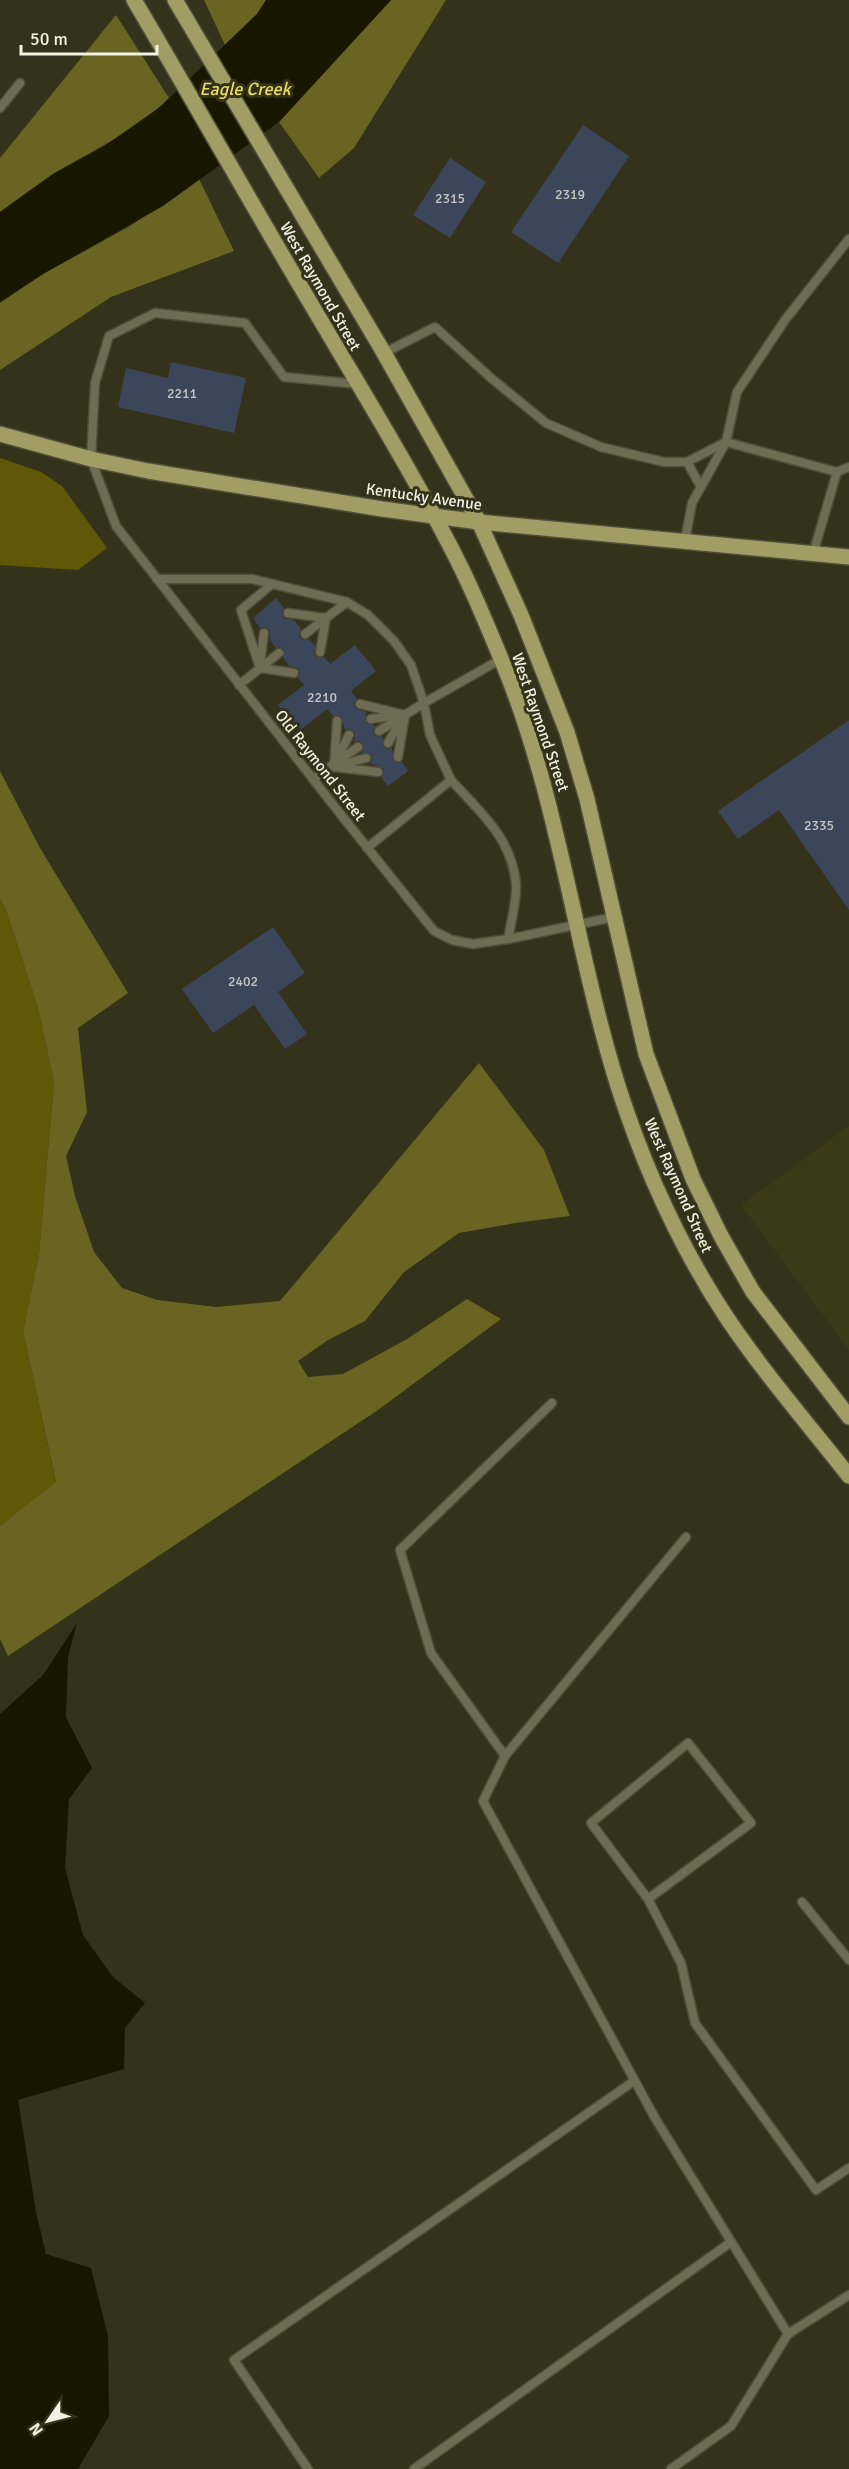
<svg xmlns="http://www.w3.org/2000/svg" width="849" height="2469" font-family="Signika,sans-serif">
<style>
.built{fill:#3c3919}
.green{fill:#5f5809}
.forest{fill:#6a6422}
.water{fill:#191600}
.building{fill:#3c465b}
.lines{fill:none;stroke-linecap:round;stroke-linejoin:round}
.service-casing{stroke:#4f4e39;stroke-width:11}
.primary-casing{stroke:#4f4e39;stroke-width:18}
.service{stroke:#6e6c52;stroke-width:8}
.primary{stroke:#a29d65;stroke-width:15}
.labels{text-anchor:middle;stroke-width:6;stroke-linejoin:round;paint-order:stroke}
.number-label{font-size:14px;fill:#c4c6c0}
.street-label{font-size:16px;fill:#f2f1e2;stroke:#34321a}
.water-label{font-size:18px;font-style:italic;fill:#e7dc67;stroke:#34321a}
</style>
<rect width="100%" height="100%" fill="#34321a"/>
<path class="built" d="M849,1126V1350L741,1205Z"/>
<g class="green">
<path d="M0,458L41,472L62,486L107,548L78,570L0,565Z"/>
<path d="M0,898L6,910L38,1008L54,1082L39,1254L23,1331L56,1483L0,1526Z"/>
</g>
<g class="forest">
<path d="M204,0H266L257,14L225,45Z"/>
<path d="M391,0H446L354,148L319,178L279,122Z"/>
<path d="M116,15L169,98C136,131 93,150 53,174C35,186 18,199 0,212V158Z"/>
<path d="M199,179L234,251L111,297L0,370V303L43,274L130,226Z"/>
<path d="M0,771L40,848L128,993L78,1028L87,1112L66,1156L75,1196L94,1252L122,1288L157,1300L216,1307L280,1301L479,1063L544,1150L570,1216L515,1223L459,1233L404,1272L365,1321L328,1340L298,1361L308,1377L343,1374L407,1339L467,1299L501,1319L378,1410L8,1656L0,1639V1526L56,1482L23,1331L39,1254L54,1082L38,1008L6,910L0,898Z"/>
</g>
<g class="water">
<path d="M266,0H391L279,122L163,206L43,274L0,302V212L53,174L103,147L160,107L257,14Z"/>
<path d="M77,1623L68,1657L66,1717L92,1768L69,1799L65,1868L83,1935L113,1977L145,2003L125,2028L124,2069L18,2100L36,2212L46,2254L91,2268L108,2336L109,2416L78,2469H0V1714L43,1675Z"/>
</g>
<g class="building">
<path d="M583,125L629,156L558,263L511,232Z"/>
<path d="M450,158L486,182L450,238L413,215Z"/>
<path d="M171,362L246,378L234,433L118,407L126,368L168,378Z"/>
<path d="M276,598L284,608L282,613L284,618L294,620L301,629L299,634L300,638L309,639L315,646L314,654L316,657H324L330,664L355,645L376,671L351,691L357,699L354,703L355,708L366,712V723L376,726L373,731L374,735L379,737L383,736V747L387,749L392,748L394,761L402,762L408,771L388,786L381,777L384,769L370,763L372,759L371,754L362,753L363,744L360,741L354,742L355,732L349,729L345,730L341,716H333L327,709L298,732L278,705L304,685L298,678L300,673L298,668L289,666L283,658L284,650L281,647L276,648L270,640V630L265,627L260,628L253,618Z"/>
<path d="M849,720V910L779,810L738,839L718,811Z"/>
<path d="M273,927L305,973L278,992L307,1034L285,1049L254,1005L213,1033L182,989Z"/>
</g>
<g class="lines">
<defs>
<g id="service">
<path d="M0,108L20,83"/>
<path d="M384,353L435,327L491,378L546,423L601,447L664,462H687L701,487"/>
<path d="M358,384L284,377L245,323L155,313L109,336L95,383L91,459L116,526L334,806L434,931L452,940L473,944L508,939L614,917"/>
<path d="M687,462L726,442L737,392L785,320L849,239"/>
<path d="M685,541L692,503L726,442L837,472L849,467"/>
<path d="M813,554L837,472"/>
<path d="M157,579H252L347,602L368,615L394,641L411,665L424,703L379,731"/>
<path d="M288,613L326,618L320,652"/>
<path d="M305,634L347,602"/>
<path d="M260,665L264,633"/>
<path d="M260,668L241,610L272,584"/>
<path d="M260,668L294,673"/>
<path d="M239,685L279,653"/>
<path d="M360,704L405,715"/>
<path d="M371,719L398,715"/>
<path d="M388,743L401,720"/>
<path d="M398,757L405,715"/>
<path d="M336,761L349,735"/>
<path d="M340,765L366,758"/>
<path d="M334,767L337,721"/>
<path d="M334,767L378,772"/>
<path d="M313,779L358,747"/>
<path d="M451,780C480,812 512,838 516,884C517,901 511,922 508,939"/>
<path d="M367,848L451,780L430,735L424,703L501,659"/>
<path d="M686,1537L505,1756L483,1801L655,2118L788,2334"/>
<path d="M505,1756L431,1653L400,1550L552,1403"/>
<path d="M648,1899L751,1823L688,1743L591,1823L648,1899L681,1963L695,2023L816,2190L849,2168"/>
<path d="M802,1902L849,1960"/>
<path d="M308,2469L234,2360L634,2081"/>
<path d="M414,2469L731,2242"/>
<path d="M671,2469L731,2426L788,2334L849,2295"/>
</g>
<g id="primary">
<path d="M134,0C195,103 253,207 314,309C359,386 406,461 447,540C468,579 485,620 502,661C559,798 574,945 618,1086C644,1167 680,1247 727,1318C764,1373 808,1424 849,1476"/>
<path d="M175,0L384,353L479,522L521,615L567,732L587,799L646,1054L693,1179L721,1236L753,1292L849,1417"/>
<path d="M0,434L91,459L148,471L382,509L479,522L849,557"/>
</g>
</defs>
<use href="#service" class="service-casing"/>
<use href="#primary" class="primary-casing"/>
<use href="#service" class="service"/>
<use href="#primary" class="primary"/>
</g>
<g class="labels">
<g class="number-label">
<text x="570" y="199">2319</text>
<text x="450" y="203">2315</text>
<text x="182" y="398">2211</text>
<text x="322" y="702">2210</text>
<text x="819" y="830">2335</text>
<text x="243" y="986">2402</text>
</g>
<g class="street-label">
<text transform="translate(321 286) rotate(60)" y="6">West Raymond Street</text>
<text transform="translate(424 496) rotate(8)" y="6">Kentucky Avenue</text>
<text transform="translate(541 722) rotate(71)" y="6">West Raymond Street</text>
<text transform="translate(321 765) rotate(52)" y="6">Old Raymond Street</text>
<text transform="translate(679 1185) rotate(66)" y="6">West Raymond Street</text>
</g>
<g class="water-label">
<text x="245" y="95">Eagle Creek</text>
</g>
</g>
<g transform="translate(48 2421) rotate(235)" stroke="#34321a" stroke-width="4.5" paint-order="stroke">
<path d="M0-4.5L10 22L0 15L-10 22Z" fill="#f2f1e2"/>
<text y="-9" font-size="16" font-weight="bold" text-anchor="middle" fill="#f2f1e2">N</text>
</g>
<path d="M21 45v9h136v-9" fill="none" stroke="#f2f1e2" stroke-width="3"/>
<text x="30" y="45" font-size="18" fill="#f2f1e2" stroke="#34321a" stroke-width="4.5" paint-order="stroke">50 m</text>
</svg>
